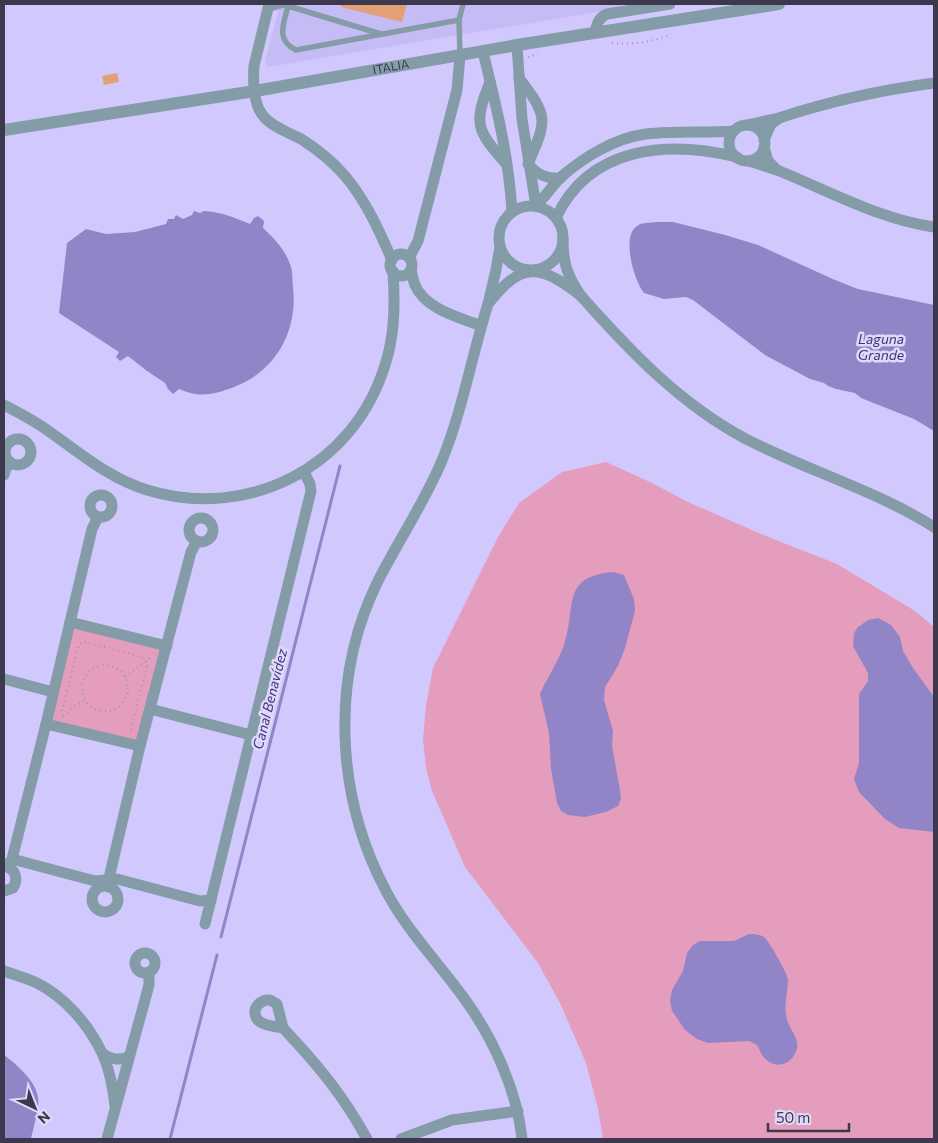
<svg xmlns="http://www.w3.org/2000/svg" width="938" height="1143" font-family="Commissioner,sans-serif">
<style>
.built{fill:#c5bcf6}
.green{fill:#e49dbc}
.water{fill:#9185c7}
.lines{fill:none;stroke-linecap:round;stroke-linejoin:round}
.stream{stroke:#9185c7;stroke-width:3}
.building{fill:#e3a077}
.path{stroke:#9b94bd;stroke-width:2;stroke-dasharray:1 4;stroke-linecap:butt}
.service{stroke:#849ba8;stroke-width:5.5}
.minor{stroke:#849ba8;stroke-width:11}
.tertiary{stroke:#849ba8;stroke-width:12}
.labels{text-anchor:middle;stroke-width:5;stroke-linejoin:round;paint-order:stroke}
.street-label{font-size:12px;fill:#3c394e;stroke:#dedaf9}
.water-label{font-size:14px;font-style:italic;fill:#473281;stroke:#dedaf9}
</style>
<rect width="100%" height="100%" fill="#d1c9fd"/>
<path class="built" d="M280,4H622L621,8L268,67L265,62Z"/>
<g class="green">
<path d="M606,462L652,483L688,502L761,534L837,564L915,611L934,627V1139H603L598,1109L586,1063L560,1003L538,963L465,867L432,791L426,768L423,739L426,705L433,668L498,537L519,503L562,472Z"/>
<path d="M70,622L167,646L140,746L46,724Z"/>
</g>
<g class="water">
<path d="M194,211L200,213L204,211C221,212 233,217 250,224L254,218L258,216L264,221L263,228C274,238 285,250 290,264C293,270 292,280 293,287C298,331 276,371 234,387C213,395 200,398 179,389L173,394L168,389L165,383L147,371L128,356L120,361L116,357L119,352L59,313L67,243L86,229L106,234L135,232L166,224L168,219H174L176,215L183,219L192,215Z"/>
<path d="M657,222H673L725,235L758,245L835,280L858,289L934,305V431L914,419L861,398L855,393L836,389L828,386L824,383L810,379L765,355L693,300L686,297L664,299L644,293C634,281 621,236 637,226C642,222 651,223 657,222Z"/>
<path d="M614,572L624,575L634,599L635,611L625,648L618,666L605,687L604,700L613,731L612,746L620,790L621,799L618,806L606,812L585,817L568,815L561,811L557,803L551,769L549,733L540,694C547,678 558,662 564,645C577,607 560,576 614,572Z"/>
<path d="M878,618L891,625L900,637L903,651L913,668L934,697V832L899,828L885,819L859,792L854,779L859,763V694L868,681V673L853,646L854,633L858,627L868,620Z"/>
<path d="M749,934C754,934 759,934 764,937C769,941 788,974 788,980C788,992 784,1004 786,1015C787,1027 799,1036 797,1048C793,1066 773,1071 762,1055C760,1052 759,1048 757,1045L749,1041L708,1043L697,1039L685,1030L677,1018L672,1011L670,1001L672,990L683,971L687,953L693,945L700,941H734Z"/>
<path d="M4,1055C16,1064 36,1081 38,1097C40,1106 33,1129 31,1139H4Z"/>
</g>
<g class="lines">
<g class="stream">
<path d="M221,937L340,466"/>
<path d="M170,1139L217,955"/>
</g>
</g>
<g class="building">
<path d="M341,4H407L402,22L341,7Z"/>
<path d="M117,73L119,82L104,85L102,76Z"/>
</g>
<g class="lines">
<g class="path">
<path d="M612,43C631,45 654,42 671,34"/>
<path d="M528,57L538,54"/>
<circle cx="105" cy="688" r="23"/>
<path d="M125,677L151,657"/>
<path d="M63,716L62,711L78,647L82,642H86L142,657L146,661L147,666L130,734"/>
<path d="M63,716L74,706L85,700"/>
</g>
<g class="service">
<path d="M269,9L283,5L288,6"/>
<path d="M381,34L288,6C284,23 275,40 296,50L459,20"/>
<path d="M460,56L459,20L463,4"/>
</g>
<g class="minor">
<path d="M269,4L254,66C253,82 253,105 264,117C273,127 289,133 301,139C317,149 333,162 345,176C366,201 379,230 392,260"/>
<path d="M595,33C597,24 598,18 607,14L670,4"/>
<path d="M517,45L522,119L536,206C545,197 552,186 561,177C584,157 615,138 646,134C675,131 705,133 734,131"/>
<path d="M483,52C496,105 509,157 512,212"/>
<path d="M519,78C549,117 547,120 528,164C537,175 547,179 561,178"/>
<path d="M490,82C472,126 478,131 507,165"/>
<path d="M779,118C830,101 881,90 934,83"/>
<path d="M747,125L779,118L771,124L764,140"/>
<circle cx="747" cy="143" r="18"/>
<path d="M749,161L777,170L768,161L764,147"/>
<path d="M777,170C829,191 879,219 934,227"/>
<circle cx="531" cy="238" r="32"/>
<path d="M556,218C589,146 668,140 737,157"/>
<path d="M500,247L496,270L488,304C521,262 539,263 581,296C567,275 563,264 563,239"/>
<circle cx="401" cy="265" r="11"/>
<path d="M409,258L418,241L457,90L460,56"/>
<path d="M411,269C412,274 413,280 415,285C425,309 459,317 481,326"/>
<path d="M581,296C630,351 680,404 746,439C808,471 875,490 934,527"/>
<path d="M488,304C472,355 463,408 443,458C426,500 400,538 379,579C330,676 335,795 386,891C407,931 440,964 466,1001C494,1040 517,1091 522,1139"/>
<path d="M4,405C19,413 33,420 47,430C79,452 108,478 147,490C248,521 354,467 385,365C395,335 395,303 393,271"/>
<circle cx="18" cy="452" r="13"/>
<path d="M4,475L6,468L11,463"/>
<circle cx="101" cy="506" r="11"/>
<circle cx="201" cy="530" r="12"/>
<path d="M70,622L167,646"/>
<path d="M4,679L53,692"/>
<path d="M150,709L251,735"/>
<path d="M46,724L140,746"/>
<path d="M12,859L95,881L117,879L200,901L211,900"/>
<path d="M4,866C15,868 19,878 13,888L4,891"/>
<path d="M7,866L12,859L46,724L92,529L98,517"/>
<circle cx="105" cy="899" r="13"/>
<path d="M109,887V878L140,746L191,552L197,541"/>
<path d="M205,924L311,491L310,484L304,472"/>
<circle cx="145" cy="963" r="10"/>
<path d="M4,971C15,975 26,978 37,983C65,997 89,1025 102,1053C110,1070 113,1088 115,1106"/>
<path d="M266,1000H270L277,1004L283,1028C274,1026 254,1026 255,1011C256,1005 260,1002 266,1000Z"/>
<path d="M283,1028C317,1064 343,1095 367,1139"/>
<path d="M103,1054C112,1059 118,1061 128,1057"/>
<path d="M107,1139L149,985V972"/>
<path d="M401,1139L452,1120L518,1111"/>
</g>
<path class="tertiary" id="s1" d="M4,130L255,91L517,45L779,4"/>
</g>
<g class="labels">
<g class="street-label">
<text dy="4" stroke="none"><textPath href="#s1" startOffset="392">ITALIA</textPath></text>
</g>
<g class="water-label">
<text x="881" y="344">Laguna<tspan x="881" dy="16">Grande</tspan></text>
<text transform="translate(270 699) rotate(-76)" y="5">Canal Benavídez</text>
</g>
</g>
<rect width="938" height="1143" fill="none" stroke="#3c394e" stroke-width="10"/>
<g transform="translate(35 1108) rotate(137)" stroke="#dedaf9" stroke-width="4" paint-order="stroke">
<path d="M0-4L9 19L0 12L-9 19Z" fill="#3c394e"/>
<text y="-8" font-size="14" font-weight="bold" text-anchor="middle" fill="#3c394e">N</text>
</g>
<path d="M768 1123v8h81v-8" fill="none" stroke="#3c394e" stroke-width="2.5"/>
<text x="776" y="1123" font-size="15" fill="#3c394e" stroke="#dedaf9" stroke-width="4" paint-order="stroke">50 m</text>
</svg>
